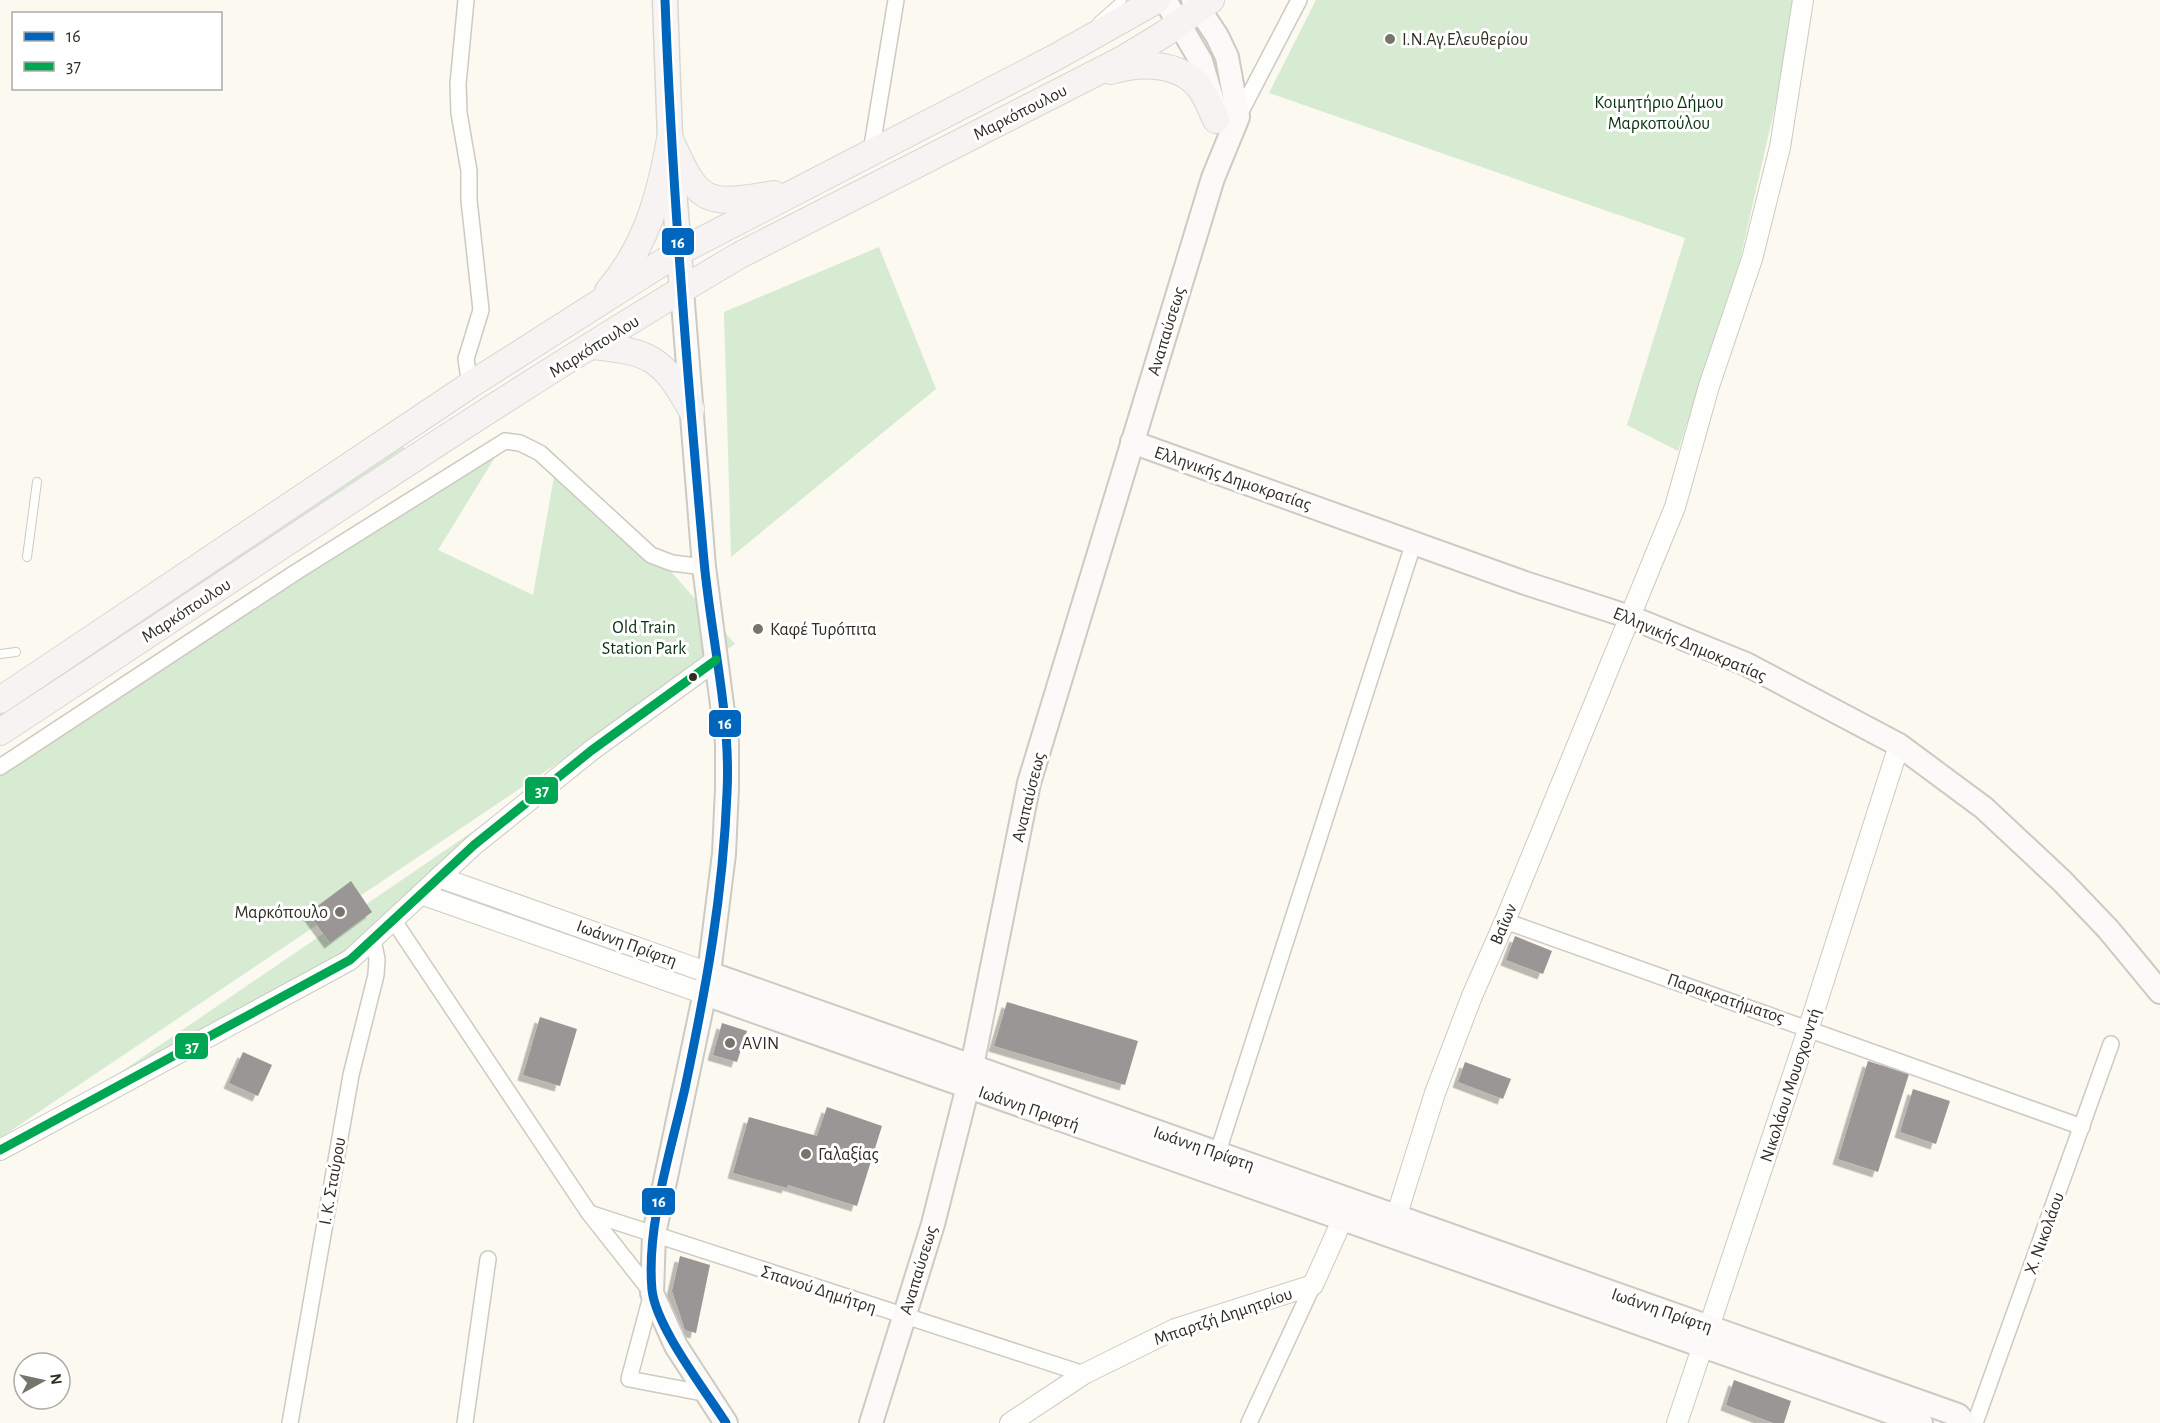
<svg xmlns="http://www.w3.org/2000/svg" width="2160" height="1423" font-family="'Alegreya Sans',sans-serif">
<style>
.green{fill:#d6ebd2}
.building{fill:#9a9695;filter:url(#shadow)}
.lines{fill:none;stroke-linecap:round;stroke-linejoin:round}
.service-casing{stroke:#cccac1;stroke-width:10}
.minor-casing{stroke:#cccac1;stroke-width:18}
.tertiary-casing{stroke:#cccac1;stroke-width:22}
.secondary-casing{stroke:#cccac1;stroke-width:26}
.primary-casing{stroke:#d8d7d2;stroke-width:27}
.trunk-casing{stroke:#d8d7d2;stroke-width:28}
.service{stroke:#fefefd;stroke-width:8}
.minor{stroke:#fefefd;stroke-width:15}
.tertiary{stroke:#fefefd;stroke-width:20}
.secondary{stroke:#fbfaf8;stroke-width:22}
.primary{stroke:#f8f6f5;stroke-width:24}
.trunk{stroke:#f6f3f2;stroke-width:26}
.bus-1-casing{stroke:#fff;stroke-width:14}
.bus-2-casing{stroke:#fff;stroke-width:14}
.bus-1{stroke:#0065bd;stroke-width:9}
.bus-2{stroke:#00a651;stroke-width:9}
.poi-dot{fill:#77756b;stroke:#fff;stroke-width:2}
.bus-dot{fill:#302e23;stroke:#fff;stroke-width:2}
.labels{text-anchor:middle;stroke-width:6;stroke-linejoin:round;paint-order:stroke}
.poi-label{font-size:18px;fill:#302e23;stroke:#fff;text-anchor:start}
.park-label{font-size:18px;fill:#093210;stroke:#fff}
.street-label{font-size:18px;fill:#302e23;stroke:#fff}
.line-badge{stroke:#fff;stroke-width:2}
.badge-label{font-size:16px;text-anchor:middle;font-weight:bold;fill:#fff}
</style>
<defs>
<filter id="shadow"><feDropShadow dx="-5.5" dy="5.5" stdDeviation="0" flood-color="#0004"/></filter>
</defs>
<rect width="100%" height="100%" fill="#fbf9f0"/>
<g class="green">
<path d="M1316,0H1793L1784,67L1740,260L1678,451L1627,425L1685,238L1269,93Z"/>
<path d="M879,247L936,389L731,557L724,312Z"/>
<path d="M505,441L438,550L533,595L554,477L652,563L659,558L735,644L0,1138V769Z"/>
<path d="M402,445L405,449L0,718V710Z"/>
<path d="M592,750L373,940L33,1132Z"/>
</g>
<g class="building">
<path d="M351,881L372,912L330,943L308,913Z"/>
<path d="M1515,936L1552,951L1543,974L1506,960Z"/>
<path d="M1007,1002L1138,1041L1125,1085L994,1046Z"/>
<path d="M540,1017L577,1029L560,1086L523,1075Z"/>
<path d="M722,1023L747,1031L737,1062L713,1055Z"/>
<path d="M243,1052L272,1065L258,1096L229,1083Z"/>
<path d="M1868,1061L1909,1074L1878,1172L1838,1159Z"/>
<path d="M1465,1062L1511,1079L1503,1099L1458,1082Z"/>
<path d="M1913,1089L1950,1101L1936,1144L1900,1132Z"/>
<path d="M827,1107L882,1126L857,1206L788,1185L787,1188L733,1173L749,1117L817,1136Z"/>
<path d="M680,1256L710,1265L696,1333L685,1330L672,1291Z"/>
<path d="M1734,1380L1791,1401L1784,1423H1773L1726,1405Z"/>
</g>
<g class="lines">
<defs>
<g id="service">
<path d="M1098,21L1122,0"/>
<path d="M27,557L37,482"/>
<path d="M0,654L16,652"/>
</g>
<g id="minor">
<path d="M466,0L458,84L459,113L469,171V200L481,310L466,359L470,385"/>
<path d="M1238,117L1299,0"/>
<path d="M871,152L896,0"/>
<path d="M0,767L293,574L505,441L520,443L540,453L651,555L672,563L704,567"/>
<path d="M394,921L589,1213L652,1293L629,1379L708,1394"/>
<path d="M1505,921L2082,1127"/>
<path d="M1215,1161L1414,542"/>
<path d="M589,1213L1084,1374"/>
<path d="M290,1423L351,1075L376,975L377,959L373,940"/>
<path d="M465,1423L488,1259"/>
<path d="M1249,1423L1313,1285"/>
<path d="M1975,1423L2111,1044"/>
</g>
<g id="tertiary">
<path d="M439,877L709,973"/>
<path d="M421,894L705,994"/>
<path d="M0,1150L350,960L474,845L592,750L716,660"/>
<path d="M1392,1230L1435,1093L1472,996L1505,921L1675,507L1709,386L1752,259L1780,147L1803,0"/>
<path d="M1010,1423L1084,1374L1175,1329L1313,1285L1349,1205"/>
<path d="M1677,1423L1809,1027L1899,745"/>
</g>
<g id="secondary">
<path d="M1165,0L1201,61L1214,105"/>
<path d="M682,290L704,567L727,743V788L724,854L709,973L654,1234L652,1293L676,1346L726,1423"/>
<path d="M1132,442L1525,583L1630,617L1746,664L1899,745L1984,808L2062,881L2108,929L2160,992"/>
<path d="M709,973L1958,1415L1965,1423"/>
<path d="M705,994L1921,1423"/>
<path d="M871,1423L933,1224L968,1086L1029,783L1213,178L1238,117L1227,57L1217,36L1193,0"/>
</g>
<path id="primary" d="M665,0L670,139L682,290"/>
<g id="trunk">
<path d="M1111,71C1140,62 1179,62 1199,87C1206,96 1211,109 1216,120"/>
<path d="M670,139C698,202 703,207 774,194"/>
<path d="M608,291C646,247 660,195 670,139"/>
<path d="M593,346C651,352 662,358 691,409"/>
<path d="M0,700L470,385L679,252L1056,57L1157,0"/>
<path d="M0,732C245,572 487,404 740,255L1123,59L1164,34L1211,0"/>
</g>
</defs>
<use href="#service" class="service-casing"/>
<use href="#minor" class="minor-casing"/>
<use href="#tertiary" class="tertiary-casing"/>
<use href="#secondary" class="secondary-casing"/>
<use href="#primary" class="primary-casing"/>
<use href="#trunk" class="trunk-casing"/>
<use href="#service" class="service"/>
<use href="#minor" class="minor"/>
<use href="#tertiary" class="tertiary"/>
<use href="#secondary" class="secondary"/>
<use href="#primary" class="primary"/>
<use href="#trunk" class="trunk"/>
<defs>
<path id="bus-1" d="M665,0C672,187 687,374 704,561C711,638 731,715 727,793C723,896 706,988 685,1088C671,1151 646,1226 652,1290C656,1327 705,1390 726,1423"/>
<path id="bus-2" d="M0,1150L350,960L474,845L592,750L716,660"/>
</defs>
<use href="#bus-1" class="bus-1-casing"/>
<use href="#bus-2" class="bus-2-casing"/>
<use href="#bus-1" class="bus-1"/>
<use href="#bus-2" class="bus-2"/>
</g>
<g class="poi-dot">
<circle cx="1390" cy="39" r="6"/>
<circle cx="758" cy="629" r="6"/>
<circle cx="340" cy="912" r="6"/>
<circle cx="730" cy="1043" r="6"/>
<circle cx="806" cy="1154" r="6"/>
</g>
<circle class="bus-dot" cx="693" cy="677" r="5"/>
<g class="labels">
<g class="poi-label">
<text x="1402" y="45">Ι.Ν.Αγ.Ελευθερίου</text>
<text x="770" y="635">Καφέ Τυρóπιτα</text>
<text x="328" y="918" text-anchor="end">Μαρκόπουλο</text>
<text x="742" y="1049">AVIN</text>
<text x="818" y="1160">Γαλαξίας</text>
</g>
<g class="park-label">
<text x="1659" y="108">Κοιμητήριο Δήμου<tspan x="1659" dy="21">Μαρκοπούλου</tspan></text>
<text x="644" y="633">Old Train<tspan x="644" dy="21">Station Park</tspan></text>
</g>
<g class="street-label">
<text transform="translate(1020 112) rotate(-27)" y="6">Μαρκόπουλου</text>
<text transform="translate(1166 331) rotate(-73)" y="6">Αναπαύσεως</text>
<text transform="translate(594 346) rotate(-32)" y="6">Μαρκόπουλου</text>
<text transform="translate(1233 478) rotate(19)" y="6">Ελληνικής Δημοκρατίας</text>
<text transform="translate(186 610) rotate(-33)" y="6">Μαρκόπουλου</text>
<text transform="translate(1690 644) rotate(23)" y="6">Ελληνικής Δημοκρατίας</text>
<text transform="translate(1028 797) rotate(-76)" y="6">Αναπαύσεως</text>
<text transform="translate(1503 924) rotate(-67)" y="6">Βαΐων</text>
<text transform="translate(627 943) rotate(20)" y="6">Ιωάννη Πρίφτη</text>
<text transform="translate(1726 998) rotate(19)" y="6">Παρακρατήματος</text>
<text transform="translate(1790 1085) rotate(-72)" y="6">Νικολάου Μουσχουντή</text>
<text transform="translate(1029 1108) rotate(19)" y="6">Ιωάννη Πριφτή</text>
<text transform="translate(1204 1148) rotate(19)" y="6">Ιωάννη Πρίφτη</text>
<text transform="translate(332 1181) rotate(-80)" y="6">Ι. Κ. Σταύρου</text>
<text transform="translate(2044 1233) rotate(-70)" y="6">Χ. Νικολάου</text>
<text transform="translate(918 1270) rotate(-73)" y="6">Αναπαύσεως</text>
<text transform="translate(819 1289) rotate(18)" y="6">Σπανού Δημήτρη</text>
<text transform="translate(1662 1310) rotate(19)" y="6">Ιωάννη Πρίφτη</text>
<text transform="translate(1223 1316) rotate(-19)" y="6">Μπαρτζή Δημητρίου</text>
</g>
</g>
<g class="line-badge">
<rect x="661" y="227" width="34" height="29" rx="6" fill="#0065bd"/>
<rect x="708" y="709" width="34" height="29" rx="6" fill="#0065bd"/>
<rect x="524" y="776" width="35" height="29" rx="6" fill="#00a651"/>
<rect x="174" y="1032" width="35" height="28" rx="6" fill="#00a651"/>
<rect x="641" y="1187" width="35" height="29" rx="6" fill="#0065bd"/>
</g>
<g class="badge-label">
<text x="678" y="248">16</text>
<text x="725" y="729">16</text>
<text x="542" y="796">37</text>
<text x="192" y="1052">37</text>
<text x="659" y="1207">16</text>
</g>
<rect x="12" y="12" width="210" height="78" fill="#ffffff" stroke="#acaba7" stroke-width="1.5"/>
<rect x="24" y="32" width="30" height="9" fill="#0065bd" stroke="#acaba7" stroke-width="1.5"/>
<text x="66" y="42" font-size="18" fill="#302e23">16</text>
<rect x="24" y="62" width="30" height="9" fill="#00a651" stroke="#acaba7" stroke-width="1.5"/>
<text x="66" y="72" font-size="18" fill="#302e23">37</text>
<g transform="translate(42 1381) rotate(82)"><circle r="28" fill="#ffffff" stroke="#acaba7" stroke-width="1.5"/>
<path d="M0-4.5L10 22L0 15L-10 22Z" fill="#77756b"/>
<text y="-9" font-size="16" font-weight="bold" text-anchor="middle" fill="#302e23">N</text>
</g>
</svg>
